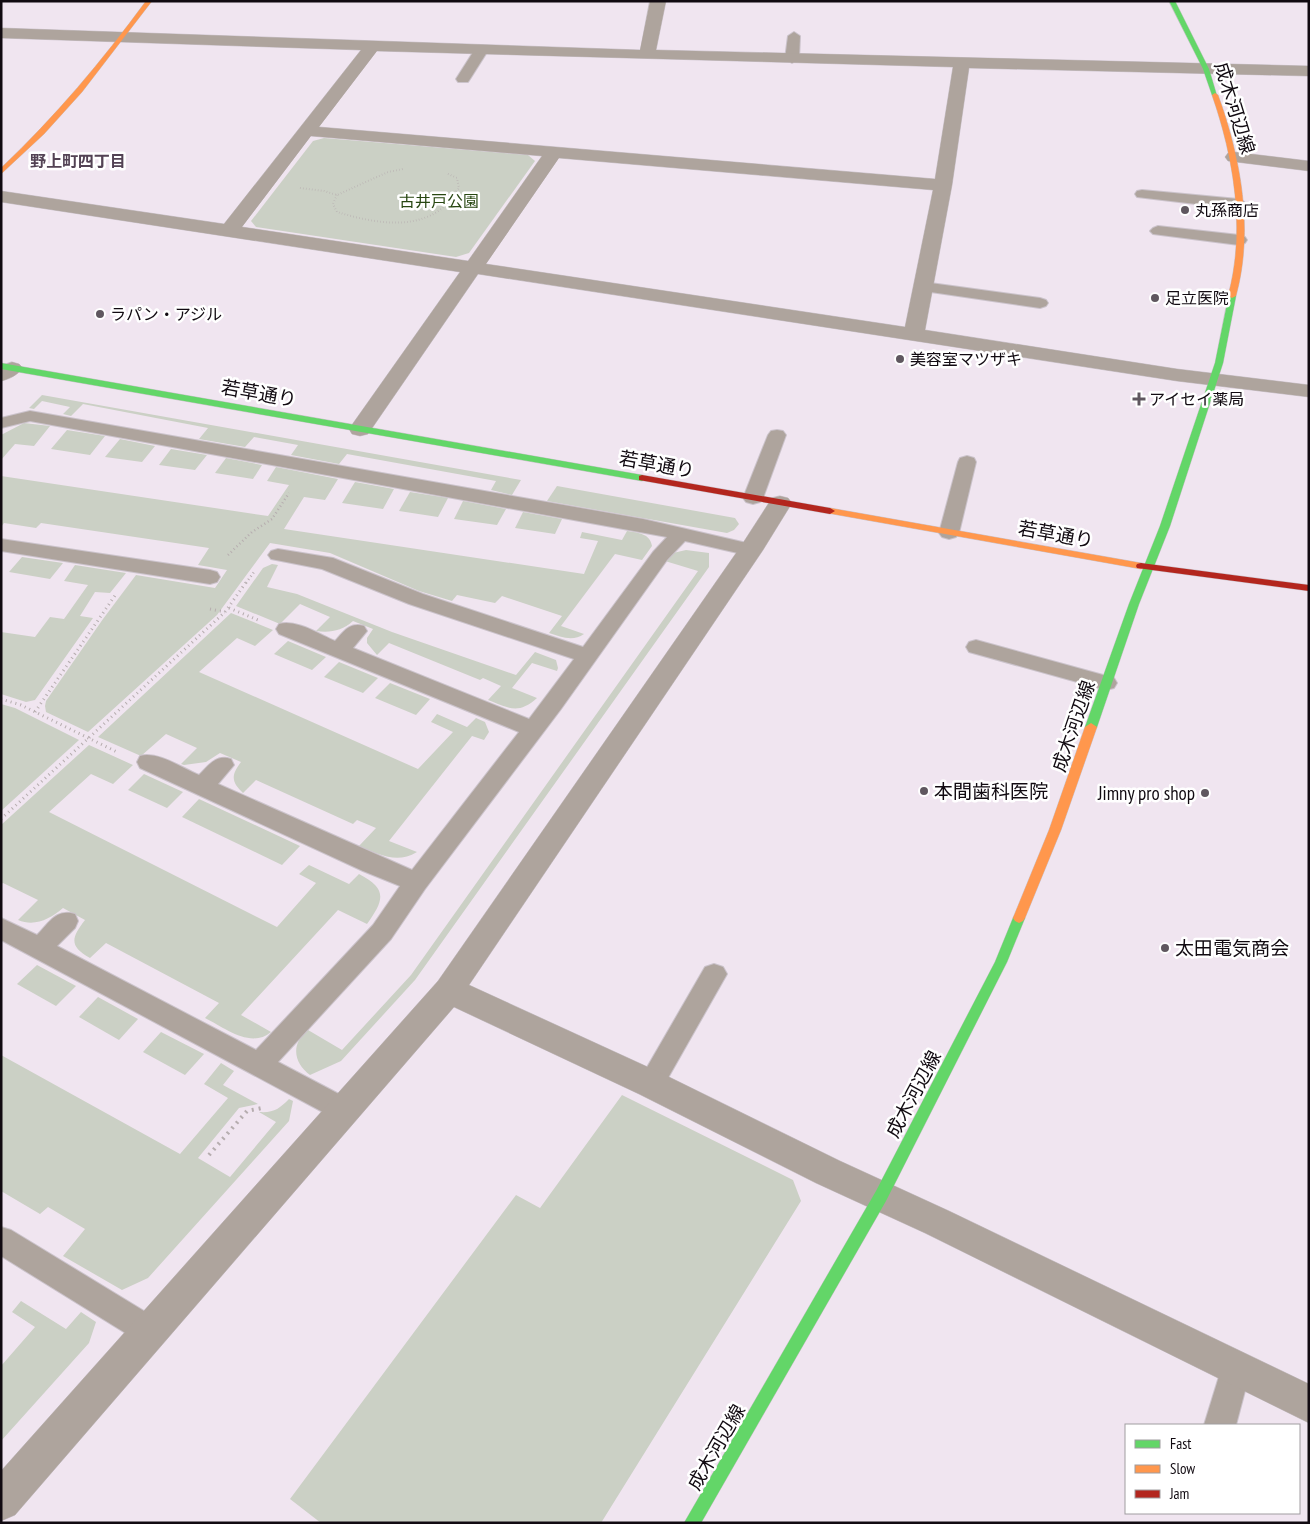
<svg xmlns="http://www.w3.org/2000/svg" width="1310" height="1524" font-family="'PT Sans Narrow','Noto Sans JP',sans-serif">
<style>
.green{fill:#cbd0c5}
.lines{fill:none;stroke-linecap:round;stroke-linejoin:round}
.lane-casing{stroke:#cbc3cb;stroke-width:2}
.street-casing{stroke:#cbc3cb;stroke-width:1}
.fast-casing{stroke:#cbc3cb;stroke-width:1}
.slow-casing{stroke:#cbc3cb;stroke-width:1}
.jam-casing{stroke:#cbc3cb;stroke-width:1}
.path-far3{stroke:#b6adaf;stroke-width:2;stroke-dasharray:0.5 2.5;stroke-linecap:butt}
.path-far2{stroke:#b6adaf;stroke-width:2.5;stroke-dasharray:1 3;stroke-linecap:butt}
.path-far1{stroke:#b6adaf;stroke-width:3;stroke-dasharray:1 4;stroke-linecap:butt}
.path{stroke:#b6adaf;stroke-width:4;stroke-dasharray:2 5;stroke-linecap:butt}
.lane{fill:#aea49d;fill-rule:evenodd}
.street{fill:#aea49d;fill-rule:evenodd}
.fast{fill:#63d668;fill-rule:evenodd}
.slow{fill:#ff974d;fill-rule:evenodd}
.jam{fill:#b3261e;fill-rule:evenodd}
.poi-dot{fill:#5f575f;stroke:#fff;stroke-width:2}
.labels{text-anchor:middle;stroke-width:5;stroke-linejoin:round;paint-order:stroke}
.far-neighbourhood-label{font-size:16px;font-weight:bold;fill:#534254;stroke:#fff}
.far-park-label{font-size:16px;fill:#284712;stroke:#fff}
.far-poi-label{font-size:16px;fill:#110a11;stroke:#fff;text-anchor:start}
.street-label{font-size:19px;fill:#110a11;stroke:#fff}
.poi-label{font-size:19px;fill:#110a11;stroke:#fff;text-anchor:start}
</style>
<rect width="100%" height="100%" fill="#f0e5f0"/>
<g class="green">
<path d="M324,138L528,155L535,161L469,253L456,257L256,227L251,221L313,141Z"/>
<path d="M42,395L521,480L512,495L491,490L496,481L347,454L339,464L291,455L298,445L254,437L245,447L199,439L208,428L83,404L71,416L63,414L70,407L42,401L34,409L29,408Z"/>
<path d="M24,423L50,426L34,446L15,444L1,460V435Z"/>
<path d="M67,430L105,436L90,455L51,449Z"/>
<path d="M120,439L155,446L142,462L105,457Z"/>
<path d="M171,449L207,455L195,470L159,465Z"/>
<path d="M226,458L262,465L253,479L215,473Z"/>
<path d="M276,467L338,479L325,500L304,497L284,529L584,574L598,541L580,538L582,532L622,540L627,531C638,533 650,533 652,546L642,560L615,554L561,626L584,634C573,642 561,637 549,633L562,616L502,596L495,603L457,595L452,601L419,591L330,553L270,543L217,615L88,732L46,712L45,706L46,701L103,619L136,575L215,588L227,570L198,565L209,548L41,523L36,528L4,523L1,527V476L268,516L289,485L267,481Z"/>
<path d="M355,482L394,489L383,509L342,503Z"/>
<path d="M557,486L735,518L739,524L734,530L727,533L547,501Z"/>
<path d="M410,492L448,498L438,517L399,511Z"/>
<path d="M463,501L506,509L497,525L454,519Z"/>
<path d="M523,512L562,519L555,534L515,528Z"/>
<path d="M686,550L709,553V567L415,980L341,1061L310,1075C294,1063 290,1044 308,1030L342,1050L411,975L698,571L665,561L673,553Z"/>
<path d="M22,557L63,563L50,579L9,572Z"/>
<path d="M272,564L278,565L267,587L297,594L392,632L516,675L535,652L556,660L558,668L557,671L532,663L512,688L537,698C518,715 509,708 488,700L501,686L483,678L480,680L389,643L377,655L367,643V638L373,629L353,621C342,631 330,633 316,631L330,617L300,604L280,624L236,606L263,568Z"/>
<path d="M75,565L126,573L110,593L95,592L80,616L93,618L35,700L26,702L1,694V632L35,637L50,617L64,619L88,585L64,581Z"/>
<path d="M231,613L273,630L255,646L237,638L199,672L418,769L453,732L431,722L437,714L467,727L476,718L485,722L489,732L484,740L472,736L389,841L417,852C397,864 380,855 359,846L376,828L357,820L353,824L256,780L243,793C231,782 231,775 241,762L220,753L206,762L184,765L181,764L197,748L166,734L141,756L98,737Z"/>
<path d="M288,641L326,657L312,670L274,654Z"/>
<path d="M339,662L378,678L363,693L324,677Z"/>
<path d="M390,683L430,699L416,715L375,698Z"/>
<path d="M1,704L15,708L79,740L1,811Z"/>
<path d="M89,745L133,765L113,784L91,774L49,812L277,927L316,883L299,874L309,865L349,884L359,874C388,889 384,900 367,924L338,910L241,1015L271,1032C251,1049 225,1028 205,1018L219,1003L106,943L90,958C68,946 72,937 85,920L63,908C50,919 35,927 18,920L38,900L3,883L1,884V825Z"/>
<path d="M144,774L183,792L167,808L128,790Z"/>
<path d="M199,799L300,846L282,865L182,817Z"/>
<path d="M37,965L76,986L56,1006L17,984Z"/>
<path d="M98,997L138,1019L119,1040L79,1017Z"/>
<path d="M161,1032L204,1054L185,1075L143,1052Z"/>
<path d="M1,1055L180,1154L228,1098L204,1084L221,1063L234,1071L223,1085L258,1104L239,1108L198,1158L230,1177L276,1122L259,1112C274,1113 279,1109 289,1099L293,1101L289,1121L148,1278L122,1290L63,1256L85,1229L48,1207L40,1214L1,1191Z"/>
<path d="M622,1095L793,1180L801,1201L601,1523H321L290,1499L516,1195L540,1208Z"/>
<path d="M21,1301L66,1329L81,1312L96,1322L89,1343L1,1441V1366L35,1327L12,1312Z"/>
</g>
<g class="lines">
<defs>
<g id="lane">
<path d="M794,32L800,36L799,59L792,63L785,59L788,36Z"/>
<path d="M482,45L489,49L470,79L468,82H458L456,79L477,46Z"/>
<path d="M1142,190L1238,199L1243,201L1246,204L1243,207L1238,209L1137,197L1135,194L1137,191Z"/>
<path d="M1158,226L1239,235L1245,237L1247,240L1245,243L1239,245L1153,234L1150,231L1153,228Z"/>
<path d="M923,282L1040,298L1046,300L1048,303L1046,306L1040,308L917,290L915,287L917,284Z"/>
<path d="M30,411L643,519L751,544L758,546L761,550L758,554L751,556L685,541L667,560L561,709L425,889L391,939L278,1062L354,1102L358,1110L354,1118L344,1122L334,1118L1,940V918L37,935C49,923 56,908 75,914L78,921L75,928L57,946L256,1050L373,925L400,886L363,871L140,768L137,762L140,756C158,751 182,768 199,775C209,765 216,754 231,759L234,765L218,784L412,870L519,732L279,634L276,629L279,624C296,619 319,634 335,641C344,631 350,622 364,626L367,631L353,648L529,719L574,659L409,604L322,569L271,559L268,555L271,551L278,549L333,558L423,594L583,647L653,552L667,537L30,421L1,428V418Z"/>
<path d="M777,430L783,431L786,435L763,498L760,502L753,504L746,502L743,498L768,435L771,431Z"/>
<path d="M967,456L974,458L976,462L959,533L956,537L949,539L942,537L939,533L958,462L960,458Z"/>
<path d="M1,539L210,570L217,572L220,577L217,582L210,584L1,551Z"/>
<path d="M976,640L1114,678L1117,683L1114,688L1106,690L969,652L966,647L969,642Z"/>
<path d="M714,964L723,967L727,974L723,981L660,1092L651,1096L642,1092L638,1084L642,1076L705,967Z"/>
<path d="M1,1227L11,1230L162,1322L166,1332L162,1342L151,1347L140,1342L1,1256Z"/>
<path d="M1236,1353L1247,1357L1251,1368L1236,1425H1204L1225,1357Z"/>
</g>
<g id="street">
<path d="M650,1H666L656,50L1309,66V76L969,68L952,185L925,330L1177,369L1309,385V397L1177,381L478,274L368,434L360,436L352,434L349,429L460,272L1,202V191L224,224L361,50L1,38V28L640,50ZM377,51L953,67L935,179L319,127ZM311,136L542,156L468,261L242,227ZM559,158L933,190L905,327L486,264Z"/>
<path d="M1234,152L1309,161V171L1228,161L1225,157L1228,153Z"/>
<path d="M12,362L19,364L23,368C17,375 10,379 1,381V366Z"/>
<path d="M780,496L788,498L792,503L763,550L469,985L663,1074L840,1161L949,1211L1309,1384V1423L925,1233L816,1183L639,1094L454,1007L15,1515L1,1521V1471L438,981L741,546L772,498Z"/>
</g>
<g id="fast">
<path d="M1169,1H1175L1209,69L1217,96L1212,95L1203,69Z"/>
<path d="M1229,294L1236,296L1223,363L1170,526L1139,604L1097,727L1095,730H1087L1085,727L1129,604L1160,526L1215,363Z"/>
<path d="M1,363L642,475L647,478L642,481L1,369Z"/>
<path d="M1019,913L1023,915L1025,918L1007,962L886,1201L701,1523H684L876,1191L995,962L1013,918L1015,915Z"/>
</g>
<g id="slow">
<path d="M146,1H152L82,92L44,134L1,174V168C55,117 102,61 146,1Z"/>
<path d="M1215,93L1218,95C1241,158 1254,230 1236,296L1232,298L1228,296C1246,230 1234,158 1212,95Z"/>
<path d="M830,508L1141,563L1146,566L1141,569L827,513L825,511Z"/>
<path d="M1091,723L1097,727L1061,830L1025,918L1023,921L1019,923L1015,921L1013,918L1049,830L1085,727Z"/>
</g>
<g id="jam">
<path d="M642,475L830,508L835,511L830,514L639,480V476Z"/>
<path d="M1141,563L1309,585V591L1137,568L1136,566L1137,564Z"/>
</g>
</defs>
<use href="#lane" class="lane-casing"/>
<use href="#street" class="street-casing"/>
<use href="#fast" class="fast-casing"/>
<use href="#slow" class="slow-casing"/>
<use href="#jam" class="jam-casing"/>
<g class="path-far3">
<path d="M300,188L324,191L337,195L388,172L403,169"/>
<path d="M337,195L333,204L337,212C367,221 406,230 435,213C446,207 452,197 459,188L457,178L446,173"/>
<path d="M447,205L476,209"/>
</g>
<g class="path-far2">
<path d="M228,555L252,532L272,519L289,493"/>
<path d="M246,583L254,572"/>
</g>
<g class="path-far1">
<path d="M229,608L258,620"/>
<path d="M210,609L225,612"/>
<path d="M1,699L21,705L117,752"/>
<path d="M35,712L116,594"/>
<path d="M1,819L225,612L247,581"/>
</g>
<path class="path" d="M209,1155L247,1111L262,1108"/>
<use href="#lane" class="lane"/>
<use href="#street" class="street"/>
<use href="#fast" class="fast"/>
<use href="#slow" class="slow"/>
<use href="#jam" class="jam"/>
</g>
<g class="poi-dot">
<circle cx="1185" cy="210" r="5"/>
<circle cx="1155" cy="298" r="5"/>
<circle cx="100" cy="314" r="5"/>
<circle cx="900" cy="359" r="5"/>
<path d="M1136.5 391.5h5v5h5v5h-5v5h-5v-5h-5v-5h5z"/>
<circle cx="924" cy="791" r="5"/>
<circle cx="1205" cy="793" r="5"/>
<circle cx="1165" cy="948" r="5"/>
</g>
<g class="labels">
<g class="far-neighbourhood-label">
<text x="78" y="167">野上町四丁目</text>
</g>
<g class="far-park-label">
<text x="439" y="207">古井戸公園</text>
</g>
<g class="far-poi-label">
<text x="1195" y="216">丸孫商店</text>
<text x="1165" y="304">足立医院</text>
<text x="110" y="320">ラパン・アジル</text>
<text x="910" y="365">美容室マツザキ</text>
<text x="1149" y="405">アイセイ薬局</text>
</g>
<g class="street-label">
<text transform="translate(1235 108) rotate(73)" y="7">成木河辺線</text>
<text transform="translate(259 393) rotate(10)" y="7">若草通り</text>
<text transform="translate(657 464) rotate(10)" y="7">若草通り</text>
<text transform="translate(1056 534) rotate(10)" y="7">若草通り</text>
<text transform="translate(1073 726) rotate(-71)" y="7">成木河辺線</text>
<text transform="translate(913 1094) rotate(-62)" y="7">成木河辺線</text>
<text transform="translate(716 1447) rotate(-60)" y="7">成木河辺線</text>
</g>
<g class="poi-label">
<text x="934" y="798">本間歯科医院</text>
<text x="1195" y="800" text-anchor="end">Jimny pro shop</text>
<text x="1175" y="955">太田電気商会</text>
</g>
</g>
<rect width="1310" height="1524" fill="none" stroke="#110a11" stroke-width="5"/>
<rect x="1125" y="1424" width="175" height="90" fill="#ffffff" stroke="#a09da0"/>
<rect x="1135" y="1440" width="25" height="8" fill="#63d668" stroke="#a09da0"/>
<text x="1170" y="1449" font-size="15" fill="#110a11">Fast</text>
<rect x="1135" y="1465" width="25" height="8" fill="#ff974d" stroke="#a09da0"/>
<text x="1170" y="1474" font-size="15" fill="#110a11">Slow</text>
<rect x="1135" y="1490" width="25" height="8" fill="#b3261e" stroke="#a09da0"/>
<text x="1170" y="1499" font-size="15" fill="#110a11">Jam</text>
</svg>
